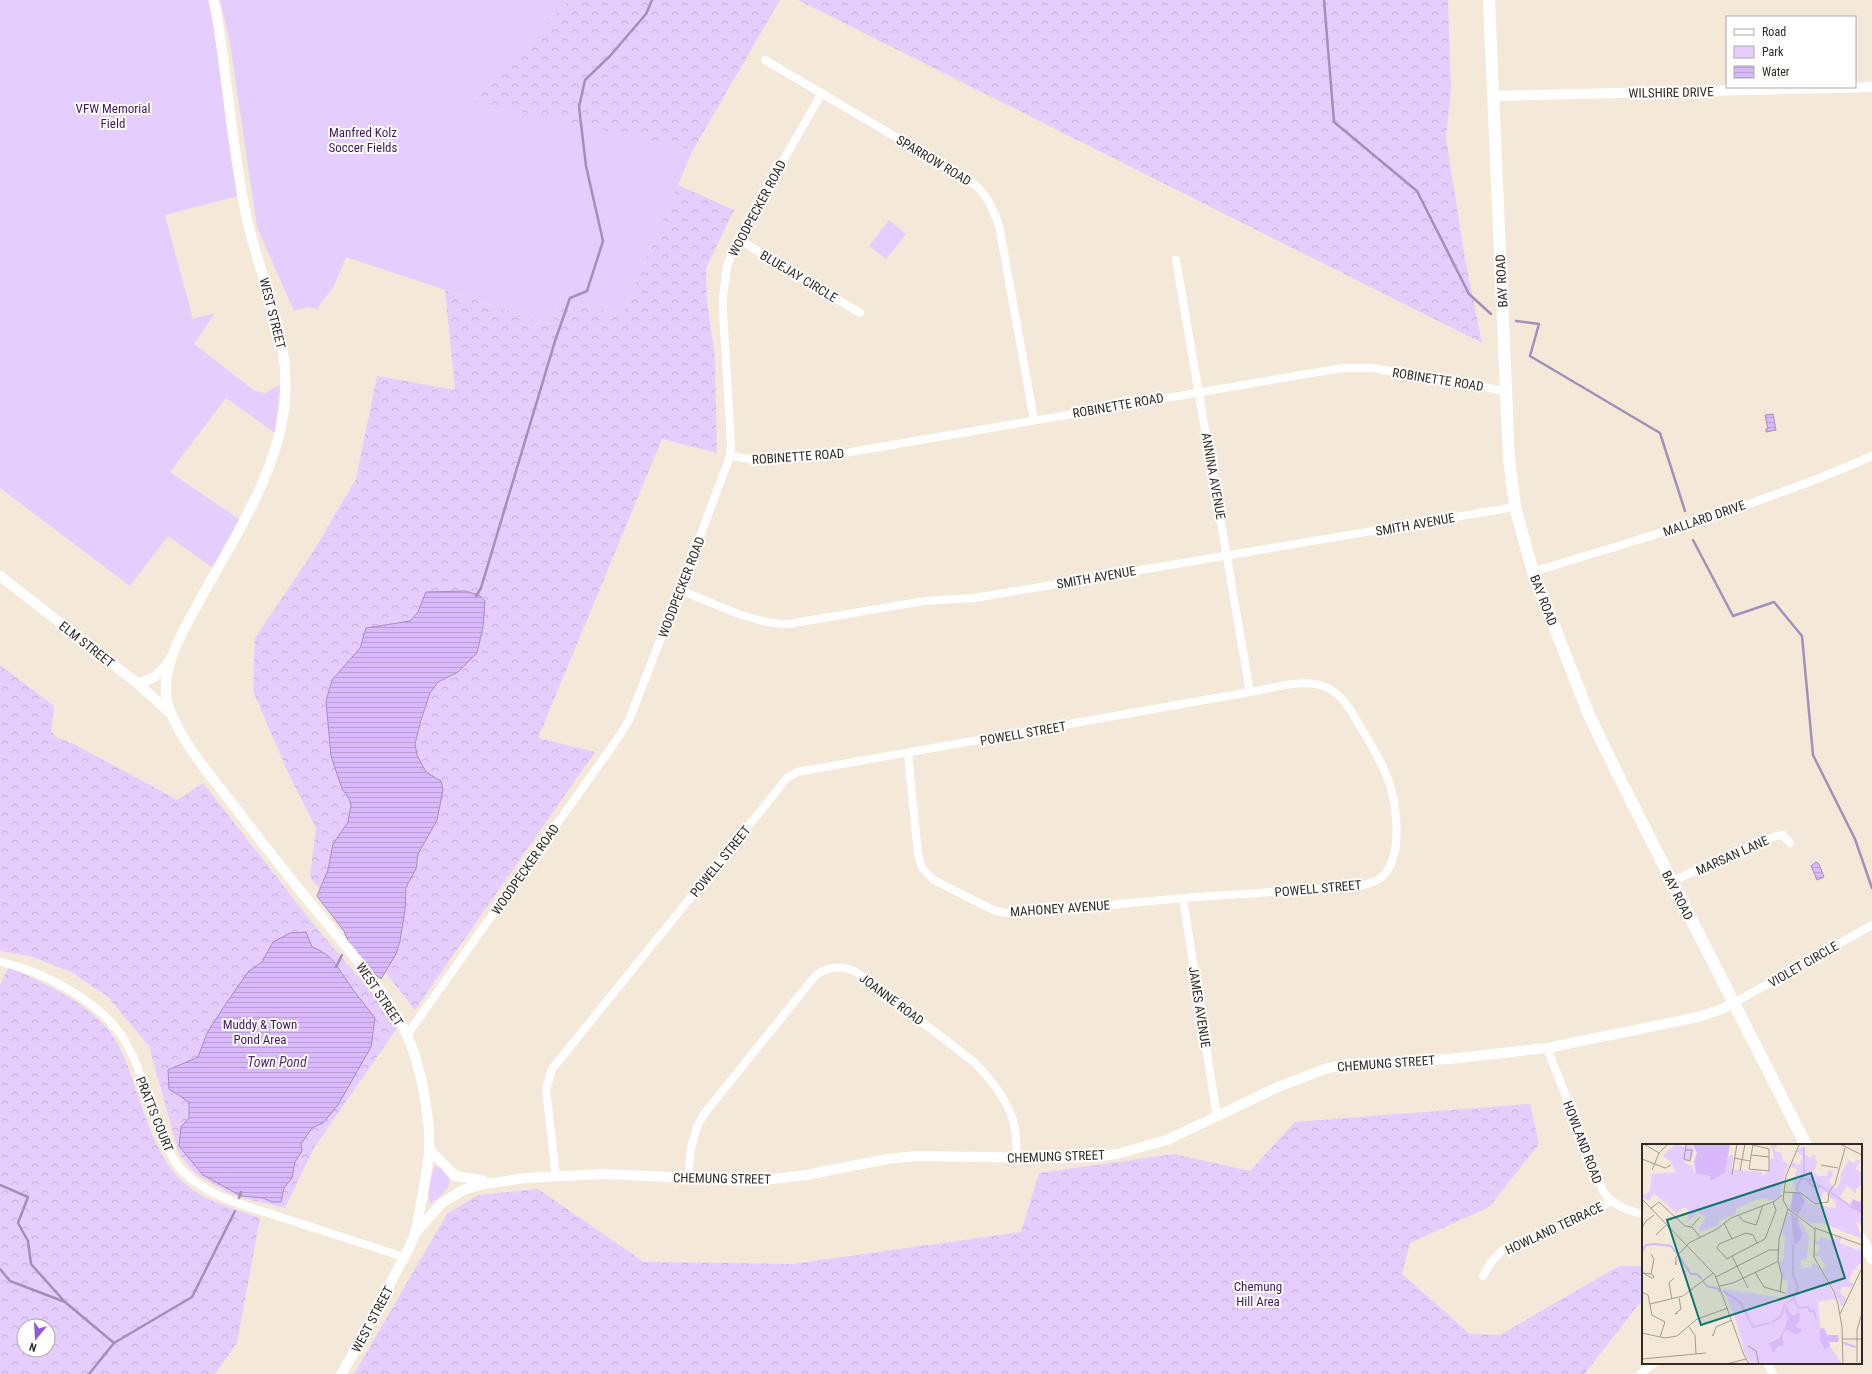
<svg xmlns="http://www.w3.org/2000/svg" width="1872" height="1374" font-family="'Roboto Condensed',sans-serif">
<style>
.green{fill:#e5cefe}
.forest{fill:url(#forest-crowns);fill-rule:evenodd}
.water{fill:url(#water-rules);stroke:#a68ebb}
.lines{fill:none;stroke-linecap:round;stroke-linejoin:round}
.stream{stroke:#a68ebb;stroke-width:2.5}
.minor{stroke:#fff;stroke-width:8}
.tertiary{stroke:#fff;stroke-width:10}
.secondary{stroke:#fff;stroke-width:12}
.labels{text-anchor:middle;stroke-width:4;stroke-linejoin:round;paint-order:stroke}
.street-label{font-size:13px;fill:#302b25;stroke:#fff}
.park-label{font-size:13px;fill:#421662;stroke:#fff}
.water-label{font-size:14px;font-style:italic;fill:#532a76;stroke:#fff}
.inset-river{fill:none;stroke:#d9b9fb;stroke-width:2}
.inset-road{fill:none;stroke:#a69c90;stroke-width:1}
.view{fill:#0f766e;fill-opacity:0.15;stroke:#0f766e;stroke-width:2}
.inset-edge{fill:none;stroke:#302b25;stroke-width:2}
</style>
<defs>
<pattern id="forest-crowns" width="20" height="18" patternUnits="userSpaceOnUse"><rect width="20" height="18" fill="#e5cefe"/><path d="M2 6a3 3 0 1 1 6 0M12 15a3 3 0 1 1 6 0" fill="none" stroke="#c5b1da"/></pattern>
<pattern id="water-rules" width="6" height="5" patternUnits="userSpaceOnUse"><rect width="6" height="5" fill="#d9b9fb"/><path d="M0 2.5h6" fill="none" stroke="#bb9fd7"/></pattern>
</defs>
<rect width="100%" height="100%" fill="#f4e8d8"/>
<g class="green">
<path d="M0,0H208L214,25L238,196L165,215L193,319L215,313L194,344L255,391L265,393L280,385L275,433L226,398L170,472L240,520L213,568L168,536L130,586L0,488Z"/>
<path d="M220,0H569L475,102L693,150L622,316L560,299L551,325L346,257L334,286L317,309L307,307L294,311L257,227L230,43Z"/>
<path d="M889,220L906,234L886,259L869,246Z"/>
<path d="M435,1166H438C442,1169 447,1174 449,1178C452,1188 437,1200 430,1203C427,1197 431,1173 435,1166Z"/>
</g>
<g class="forest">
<path d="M569,0H780L693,150L474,102Z"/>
<path d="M798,0H1448L1451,89L1446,138L1465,259L1482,343Z"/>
<path d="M678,185L734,210L706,268L707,302L715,357L717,453L662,439L538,738L595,752L415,1010L310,877L316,828L289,775L253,691L255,638L313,552L356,479L377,376L455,390L445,290L551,325L560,299L622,316Z"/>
<path d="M0,665L54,706L51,731L56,737L72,743L178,800L203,783L315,926L393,1017L397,1028L314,1148L285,1208L242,1198L227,1192L197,1175L179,1154L149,1046L108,997L71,972L30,956L0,951Z"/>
<path d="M9,967C44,984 85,1000 110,1032C123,1049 129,1070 136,1090C152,1134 162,1177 209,1199C226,1207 244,1212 260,1218L237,1343L215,1374H0V985ZM24,1326H48V1350H24Z"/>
<path d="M1530,1104L1539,1144L1489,1207L1410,1243L1402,1274L1470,1334L1500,1335L1619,1266H1643V1299L1586,1372V1374H354L447,1214L478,1195L538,1189L644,1262L792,1264L1021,1232L1039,1173L1174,1154L1250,1171L1295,1122Z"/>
</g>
<g class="water">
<path d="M1773,414L1776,430L1766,432V429H1768L1765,415Z"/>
<path d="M465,591L479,595L485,601L483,627L477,653L458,672L438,682L430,693L421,720L415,744L417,755L426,772L441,781L443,790L437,820L418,854L416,869L406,887L405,910L400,941L396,954L381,979L373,973L351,948L344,931L317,896L328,870L333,844L348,822L351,805L349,798L342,789L331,756L326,701L332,680L360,648L366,628L410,621L418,612L426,592Z"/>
<path d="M1816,862L1819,864L1824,877L1817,880L1811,866Z"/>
<path d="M306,932L312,947C333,956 333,961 345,978C354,992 365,1005 375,1018L371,1047L338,1105L323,1123L312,1128L301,1144L302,1151L295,1162L292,1178L284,1188L281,1202H272L263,1198L241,1196L203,1175L179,1146L181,1127L189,1118V1102L169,1089L168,1070L198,1057L207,1033L227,1002L248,972L262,962L273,942L290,933Z"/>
</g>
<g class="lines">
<g class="stream">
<path d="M1324,0L1334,122L1417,191L1469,294L1491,314"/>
<path d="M1516,321L1539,324L1530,356L1660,433L1685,511"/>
<path d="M1693,540L1733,616L1774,602L1802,636L1813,755L1855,839L1872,888"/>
<path d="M476,596L481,588L555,341L570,298L587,291L603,241L586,166L579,107L585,80L610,56L646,14L652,0"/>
<path d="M336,967L342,955"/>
<path d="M0,1185L28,1197L18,1223L28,1241L31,1264L65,1302"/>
<path d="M239,1198L241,1192"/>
<path d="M0,1269L10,1281L65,1302L114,1343"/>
<path d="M89,1374L114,1343L192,1297L235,1211"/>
</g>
<g class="minor">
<path d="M765,60L967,179C986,191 991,205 999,225L1034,420"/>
<path d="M738,239L860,313"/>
<path d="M1176,260L1250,692"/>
<path d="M730,456L757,460L827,456L1342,368H1372L1506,391"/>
<path d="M1533,572C1646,537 1764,504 1872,456"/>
<path d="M680,590C711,602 755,625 788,624L924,601L974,598L1515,507"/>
<path d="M1672,881L1776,836L1783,835L1790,843"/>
<path d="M1183,898L1217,1117"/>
<path d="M0,962C43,971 102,1002 125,1041C146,1077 152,1122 173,1158C185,1180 212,1193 234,1202L404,1257"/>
<path d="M1734,1003L1872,925"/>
<path d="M407,1035L618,738L629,720L680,590L730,456L731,443L723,313V297L727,266L738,239L822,93"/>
<path d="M1547,1048L1603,1191C1612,1205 1627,1211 1643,1214"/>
<path d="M556,1176L546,1089L552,1069L779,788L787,778L797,772L1250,692C1274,688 1305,677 1328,688C1344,696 1352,713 1361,728C1371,744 1381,761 1388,779C1397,805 1405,861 1379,879C1373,883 1366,884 1359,886L1183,898L1025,913H1005L993,910L934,880L922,868L918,854L908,753"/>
<path d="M688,1178C690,1155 691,1135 704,1114L815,976C831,963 850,966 865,978L974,1062C991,1080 1008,1100 1014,1124C1016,1135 1016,1147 1018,1158"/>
<path d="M1483,1276L1492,1261L1503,1250L1612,1201"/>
<path d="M1767,1363L1773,1374"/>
<path d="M1640,1374L1654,1363"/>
</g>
<g class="tertiary">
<path d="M214,0C227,70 231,141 245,210C261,290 300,346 280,432C266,488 234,539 206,589C190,619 163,659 166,694C169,727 211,777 232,803C264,846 297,887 331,928C358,961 387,994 406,1033C420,1062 431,1119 429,1151C428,1169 424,1186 421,1203C419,1213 418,1224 415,1233C411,1247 402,1261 395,1274C378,1308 361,1342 341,1374"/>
<path d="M1493,96L1872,87"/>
<path d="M0,576L137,683L169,712"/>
<path d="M137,683C152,681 161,673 169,661"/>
<path d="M429,1149L455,1176L483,1180"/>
<path d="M417,1231L442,1203L463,1190L479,1185L525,1178L604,1174L755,1181L806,1175L887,1159L916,1156L1050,1158L1090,1157L1117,1154L1167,1140L1278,1087L1325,1069L1347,1064L1449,1059L1547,1048L1698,1017L1719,1010L1734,1003"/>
</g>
<g class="secondary">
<path d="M1489,0L1509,459L1515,507L1533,572L1589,715L1622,783L1806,1145"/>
<path d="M1861,1239L1872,1258"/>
</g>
</g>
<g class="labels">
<g class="street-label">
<text transform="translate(1671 92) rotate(-1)" y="5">WILSHIRE DRIVE</text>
<text transform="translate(934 160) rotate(31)" y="5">SPARROW ROAD</text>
<text transform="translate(757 208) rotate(-62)" y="5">WOODPECKER ROAD</text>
<text transform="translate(799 276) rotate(31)" y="5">BLUEJAY CIRCLE</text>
<text transform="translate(1501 281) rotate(-93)" y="5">BAY ROAD</text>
<text transform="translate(273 313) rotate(76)" y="5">WEST STREET</text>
<text transform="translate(1438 379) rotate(9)" y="5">ROBINETTE ROAD</text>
<text transform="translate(1118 405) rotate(-10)" y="5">ROBINETTE ROAD</text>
<text transform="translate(798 456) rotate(-4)" y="5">ROBINETTE ROAD</text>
<text transform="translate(1214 476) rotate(80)" y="5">ANNINA AVENUE</text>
<text transform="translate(1704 518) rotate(-19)" y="5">MALLARD DRIVE</text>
<text transform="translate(1415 524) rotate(-10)" y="5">SMITH AVENUE</text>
<text transform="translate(1096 577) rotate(-10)" y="5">SMITH AVENUE</text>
<text transform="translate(681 587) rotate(-69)" y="5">WOODPECKER ROAD</text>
<text transform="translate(1544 600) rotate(69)" y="5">BAY ROAD</text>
<text transform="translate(87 644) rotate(38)" y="5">ELM STREET</text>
<text transform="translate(1023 733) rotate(-10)" y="5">POWELL STREET</text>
<text transform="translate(1732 855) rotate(-24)" y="5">MARSAN LANE</text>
<text transform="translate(720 861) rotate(-51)" y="5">POWELL STREET</text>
<text transform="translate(525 869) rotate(-55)" y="5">WOODPECKER ROAD</text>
<text transform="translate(1318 888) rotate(-5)" y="5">POWELL STREET</text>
<text transform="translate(1678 895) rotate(63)" y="5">BAY ROAD</text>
<text transform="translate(1060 908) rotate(-4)" y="5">MAHONEY AVENUE</text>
<text transform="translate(1803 964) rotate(-30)" y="5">VIOLET CIRCLE</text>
<text transform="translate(380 994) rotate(56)" y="5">WEST STREET</text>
<text transform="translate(892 999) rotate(37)" y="5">JOANNE ROAD</text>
<text transform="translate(1200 1007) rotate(81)" y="5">JAMES AVENUE</text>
<text transform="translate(1386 1063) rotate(-4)" y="5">CHEMUNG STREET</text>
<text transform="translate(155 1114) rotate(68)" y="5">PRATTS COURT</text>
<text transform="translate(1583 1142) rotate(69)" y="5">HOWLAND ROAD</text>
<text transform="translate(1056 1156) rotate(-2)" y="5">CHEMUNG STREET</text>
<text transform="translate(722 1178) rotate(1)" y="5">CHEMUNG STREET</text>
<text transform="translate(1554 1228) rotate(-25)" y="5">HOWLAND TERRACE</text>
<text transform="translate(372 1319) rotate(-62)" y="5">WEST STREET</text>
</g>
<g class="park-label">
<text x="113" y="113">VFW Memorial<tspan x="113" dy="15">Field</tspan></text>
<text x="363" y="137">Manfred Kolz<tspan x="363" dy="15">Soccer Fields</tspan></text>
<text x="260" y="1029">Muddy &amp; Town<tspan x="260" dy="15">Pond Area</tspan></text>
<text x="1258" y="1291">Chemung<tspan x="1258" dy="15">Hill Area</tspan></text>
</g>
<g class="water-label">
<text x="277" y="1067">Town Pond</text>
</g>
</g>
<g transform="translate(1642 1144)">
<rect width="220" height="220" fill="#f4e8d8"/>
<path d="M133,7L139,9L141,17L147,21L145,26L131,18ZM193,92L199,94L198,99L216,106L220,101V118L213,124L218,126L212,125L207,137L212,140L210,143H200L198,148L205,155L200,163L180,125L185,122L179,116V113L172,112L171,108L176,109L178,102L171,100L172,96L177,97L178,93L191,97ZM171,118L177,123L194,155L157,160L155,158L161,145L146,140L147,126L170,123Z" fill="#e5cefe"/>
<path d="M33,0L43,3L49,0L52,6L48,17L41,18L51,22L52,29L70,33L81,31L87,11L92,12L89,25L119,28L121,32L128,26V15H132L130,2L125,0H137L133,4V11L131,18L144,26L138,52L132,57L122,54L111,57L94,65V70L78,76L76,81L58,88L57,85L64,72L55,69L45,78L47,69L45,64H40L35,70L13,50L9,52V57L1,54L2,50L8,48L10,30L34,28L29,18L21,12ZM159,3H161L162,10L169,14L172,10L175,18L172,28L176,32H185L186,26L190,27L191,31L187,38L193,45L198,40L199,29L207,16L211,19L214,16L219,17L213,25L220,28V40L214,45V50L205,41L198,53L206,60L220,56V80L214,78L220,95L180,79H168L147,65L151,49L160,50L170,61L194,64L193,57L186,52L185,48L181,49L178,60L169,58L161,49L153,47L151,37L155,25L148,23L150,18L157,21L161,12L155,8ZM146,67L157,75L167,92L165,115L158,116L161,123L147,126L146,137L141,136L137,117H141L143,91H139ZM164,138L155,158H176L180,199L183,206L188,202L200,220H110L103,211L95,180L81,145L143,154L146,140ZM145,168L152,171L153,182L160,185H144L139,203L133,206L129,196L138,193L146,175Z" fill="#e5cefe" fill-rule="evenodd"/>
<path d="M50,0L88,1L83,29L68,37V32L54,30L52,18L55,9ZM151,49H158L163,57L156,71L149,66ZM211,55L220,60V69L208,64ZM149,69L156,74V81L160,89L159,95L152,101ZM145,161L147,169L152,171L156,168L158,171L157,178L153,182L160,185L158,189L153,190L144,185L141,192V202L136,203L131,209L127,199L138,193L142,185L146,175L143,166ZM182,184L185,191H196L197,194L196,198H187L188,202L183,206L178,196V185Z" fill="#d9b9fb"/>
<path class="inset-river" d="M162,35L170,36L186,47M166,37L171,43H181M155,47L156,40L162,31V3M188,48L208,62M0,108L4,101L12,100L29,102L35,110M37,112L49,130H55L60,135M61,137L65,142L77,145V148M81,147L98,158L111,183L128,179M152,154L156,164L166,163L168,167H172L174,175M145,159L152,154L156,143L151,131V101M130,179L139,172L143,159M201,199L214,203"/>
<path class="inset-road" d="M2,0L17,9L26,0M156,0H172M198,0L220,11M111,1L127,5V27L107,25L111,0M157,1L144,32L141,56L146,65L173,85L172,113L192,148L196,160L200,183L201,220M44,6H50L48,17L42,15L44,2L45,0M109,11L127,13M92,14L108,17M0,15L23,24L29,21M179,21L196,24M10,26L17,9M98,27L103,0M90,31L95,0M141,48L159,49L173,60L186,58L187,48L193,40L203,4M0,55L73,131L102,211L107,220M8,65L17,58L43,82L50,83L58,93M96,71L101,77L114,81L121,61M82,79L90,95M50,82L58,73M0,84L4,77L12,71M173,84L220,101M14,91L24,81M115,99L111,91L104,89L77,100L75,104L85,115L90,112L123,95L134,66L131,58M90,112L106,144M33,118L34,121V113L47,99L75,85L89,74L133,57L140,51M113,128L122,143L143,149M1,129L10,130L12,133L10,134ZM9,130L12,115L9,110M74,133L127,106H136M30,136L32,134L27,139L30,155M78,142L91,139L135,118M0,148L6,151L10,171L23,178L18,193M138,148L140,132L136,117L137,95L146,65M8,160L41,152L71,129M36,169L33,170L39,165L37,154M198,170L220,124M47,183L53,191L54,210M0,189L23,194L35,192L55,175L86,164M71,190V192L74,183L90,176M200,195H220M106,202L114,207L117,220M0,215L64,209M215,218V186L220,169M84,220L104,215"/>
<path class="view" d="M169,29L203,134L59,181L25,76Z"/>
<rect width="220" height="220" class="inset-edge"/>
</g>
<rect x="1726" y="16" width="130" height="72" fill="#ffffff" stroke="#acaaa8"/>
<rect x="1734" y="29" width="20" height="6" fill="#ffffff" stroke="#acaaa8"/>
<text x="1762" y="36" font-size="12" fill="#302b25">Road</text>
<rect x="1734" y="46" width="20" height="12" fill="#e5cefe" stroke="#acaaa8"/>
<text x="1762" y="56" font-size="12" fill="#302b25">Park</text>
<rect x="1734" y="66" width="20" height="12" fill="url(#water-rules)" stroke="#acaaa8"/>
<text x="1762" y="76" font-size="12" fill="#302b25">Water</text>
<g transform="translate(36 1338) rotate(198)"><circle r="19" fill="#ffffff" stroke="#acaaa8"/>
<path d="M0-3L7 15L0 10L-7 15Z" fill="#9757cd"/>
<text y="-6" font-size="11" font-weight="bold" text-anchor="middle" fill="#302b25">N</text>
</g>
</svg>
